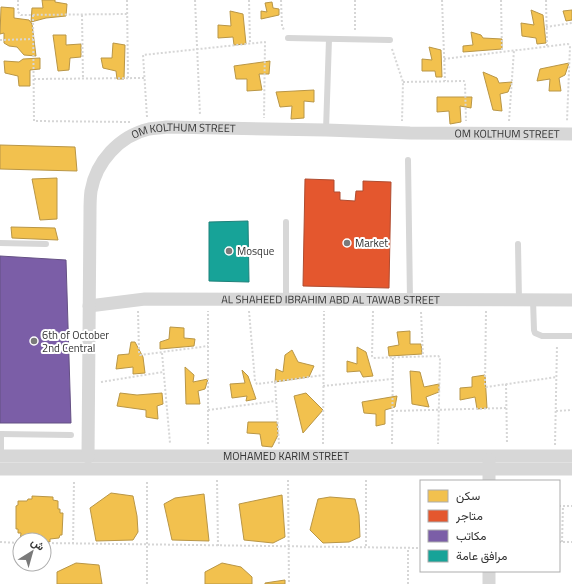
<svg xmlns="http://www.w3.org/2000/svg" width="572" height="584" font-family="'Titillium Web',Vazirmatn,sans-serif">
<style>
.homes{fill:#f2c14e;stroke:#b99646}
.shops{fill:#e4572e;stroke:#af4c30}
.offices{fill:#7b5ea7;stroke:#655184}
.public{fill:#17a398;stroke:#1f817a}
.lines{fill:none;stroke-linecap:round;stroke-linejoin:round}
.path{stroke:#d6d6d6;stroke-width:2;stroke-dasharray:2 2;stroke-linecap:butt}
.service{stroke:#d7d7d7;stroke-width:6}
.minor{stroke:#d7d7d7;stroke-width:13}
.poi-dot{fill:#7a7a7a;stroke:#fff;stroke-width:1.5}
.labels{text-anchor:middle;stroke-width:4;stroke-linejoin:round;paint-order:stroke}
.street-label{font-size:11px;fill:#333;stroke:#fff}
.poi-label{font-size:11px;fill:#333;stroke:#fff;text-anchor:start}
</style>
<rect width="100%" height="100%" fill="#fff"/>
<g class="homes">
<path d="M42,0H55V2L67,4L66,16L46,18L31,22L32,8H43Z"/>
<path d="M272,2L273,8L279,9V15L261,19V11L267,12L265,3Z"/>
<path d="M1,7L14,8V18L29,20L32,24L36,56L24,55L17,47L9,46L4,43V33L0,34Z"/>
<path d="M531,10L543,15L546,43L537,44L536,38L522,36L521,23L534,25Z"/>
<path d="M572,10V20L566,21L563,11Z"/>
<path d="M230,11L243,14L246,44L234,45L233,37L218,38V25L231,26Z"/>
<path d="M471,32L481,35L483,38L502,39V49L463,52V46L473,45Z"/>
<path d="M53,35H66V45L81,44V57L70,58L69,70L58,71Z"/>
<path d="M113,43L125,45L124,79H117L116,71L103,68L101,58H112Z"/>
<path d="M429,47L441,50L442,77H436L435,71H422V59L432,60Z"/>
<path d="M40,58V69L30,70V86H19L18,76L5,73L4,61L19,62L23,59Z"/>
<path d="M270,61L269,74H259L262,90L247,91V79H236L234,66Z"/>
<path d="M569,63L565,75L559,78L561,91H549L550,79L537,81L540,69Z"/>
<path d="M483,72L497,78L499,83L512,82L508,92L500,94L502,111L493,110Z"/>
<path d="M314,90V102L304,101V118L291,119L292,106L280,107L276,92Z"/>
<path d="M437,97H472L471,108L460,106L461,122L450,124L449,111L437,112Z"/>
<path d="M0,145L75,147L77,171L0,169Z"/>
<path d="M57,178V219L40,220L32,179Z"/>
<path d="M11,227L55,228L58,240L12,238Z"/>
<path d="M170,327L184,328V338L195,339L194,346L160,349V342L169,339Z"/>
<path d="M410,331V344H421L422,354L389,356L388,347L399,345L397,332Z"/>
<path d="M131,342H135L143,357L145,373L133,374V367L116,369L118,355L129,354Z"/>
<path d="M357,347L366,352L373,376L363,377L360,371L347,372V361L357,364Z"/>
<path d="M292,350L298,362L314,366L309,377L275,382L276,369L283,372L285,355Z"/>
<path d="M185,367L194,375L193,382L208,379L205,389L198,391L200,404H186Z"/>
<path d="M242,370L248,376L256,399L246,401L247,396L232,398L230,384L245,383Z"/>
<path d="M410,371L420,372L424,387L439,384V392L426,397L429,407L412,404Z"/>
<path d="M485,375L487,408L477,409L475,397L460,400V388L472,387V377Z"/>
<path d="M120,393L137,395L162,393L163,404L157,406L158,419L146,417V410L117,406Z"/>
<path d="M306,393L323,410L303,433L294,396Z"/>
<path d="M397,396L395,407L385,410V424L376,426V414L364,413L362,402Z"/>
<path d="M248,422H277L278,435L272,447L262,446L260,434L247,433Z"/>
<path d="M111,493L133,496L137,516L138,532L133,540L96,541L90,508Z"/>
<path d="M204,494L209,541L172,540L164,504L175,498Z"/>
<path d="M282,495L285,537L273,543L244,540L239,504Z"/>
<path d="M32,496L53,497V500L58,501V509H60V513H63L62,535H60L59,538L50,539V542L44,541V540H20L21,533H18V529H16V506L18,505V501H27L28,499H32Z"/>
<path d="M330,497L355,499L359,515L360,537L349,542L323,543L310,530L318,499Z"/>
<path d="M76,563L99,565L102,584H57V572Z"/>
<path d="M222,563L241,567L252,577V584H205V572Z"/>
<path d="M285,580V584H265V583Z"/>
</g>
<path class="shops" d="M305,179L334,180V192H340V200L355,201L356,191H363V181L391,182L389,288L303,286Z"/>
<path class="offices" d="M0,256L66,260L71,423H0Z"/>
<path class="public" d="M248,221L249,282L209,281V222Z"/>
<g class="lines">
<g class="path">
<path d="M18,0V12L21,15L127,14"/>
<path d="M127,0L128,79"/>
<path d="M195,0L200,115"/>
<path d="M249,0L250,43"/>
<path d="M281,0L282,26L284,30"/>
<path d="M355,0V31"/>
<path d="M442,0L445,81"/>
<path d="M501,0L502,52"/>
<path d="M546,0L547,46"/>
<path d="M33,15L34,121L131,122"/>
<path d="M82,15L83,79"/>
<path d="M546,27L572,23"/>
<path d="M0,40L33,39"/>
<path d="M392,49L403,82L402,121"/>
<path d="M444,59L568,44L570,46L567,121"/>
<path d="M34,79L144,78"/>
<path d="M403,82L464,81L465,84L466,121"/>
<path d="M147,117L143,55L265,42L264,118"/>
<path d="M509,121L514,50"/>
<path d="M138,311L139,352L140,355L208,346"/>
<path d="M249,311L255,381L257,384L324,375"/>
<path d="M373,311L372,356L373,358L438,356L440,357L438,444"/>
<path d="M486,311L485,384L486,387L557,377"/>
<path d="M421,312L423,357"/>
<path d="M162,353L170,443"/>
<path d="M101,382L163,372"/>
<path d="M275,382L279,444"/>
<path d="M506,384L507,443"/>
<path d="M323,386L392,379"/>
<path d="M208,410L276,401"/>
<path d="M392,411L506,408"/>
<path d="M556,411L572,410"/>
<path d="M208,444V311"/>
<path d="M323,444L324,311"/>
<path d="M392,444L393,357"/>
<path d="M555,445L557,345"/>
<path d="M217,480L218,546"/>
<path d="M288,480L289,584"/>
<path d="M366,480V548"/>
<path d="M147,482V584"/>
<path d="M559,506H572"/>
<path d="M0,542L20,543"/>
<path d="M559,542H572"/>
<path d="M562,542L563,506"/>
<path d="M44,543L421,548"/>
<path d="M73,544L74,481"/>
<path d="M408,584V548"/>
</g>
<g class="service">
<path d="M288,38L390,40"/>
<path d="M326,130L329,39"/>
<path d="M408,160L410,300"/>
<path d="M0,243L46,244"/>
<path d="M518,244L519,300"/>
<path d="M286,299V222"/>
<path d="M533,300L534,330L535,333L542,336H572"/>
<path d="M0,434L71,435"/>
<path d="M1,456V434"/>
</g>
<g class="minor">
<path id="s1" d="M89,306L145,299L572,300"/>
<path id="s2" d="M0,456H572"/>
<path id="s3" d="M88,457L90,213C90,206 90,198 91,191C96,162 119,136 149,129C155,128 161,128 167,127L326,130L410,133L572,134"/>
<path d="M0,469H572"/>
<path d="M489,481V460"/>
<path d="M489,571V584"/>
</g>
</g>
<g class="poi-dot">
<circle cx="347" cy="243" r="4"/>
<circle cx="229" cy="251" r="4"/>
<circle cx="34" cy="341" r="4"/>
</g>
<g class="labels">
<g class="street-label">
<text dy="4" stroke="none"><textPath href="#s3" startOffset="390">OM KOLTHUM STREET</textPath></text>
<text dy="4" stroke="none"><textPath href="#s3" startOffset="714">OM KOLTHUM STREET</textPath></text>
<text dy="4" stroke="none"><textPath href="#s1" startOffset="242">AL SHAHEED IBRAHIM ABD AL TAWAB STREET</textPath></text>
<text dy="4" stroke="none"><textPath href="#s2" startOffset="286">MOHAMED KARIM STREET</textPath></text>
</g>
<g class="poi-label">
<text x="355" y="247">Market</text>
<text x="237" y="255">Mosque</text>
<text x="42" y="339">6th of October<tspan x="42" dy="13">2nd Central</tspan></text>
</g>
</g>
<rect x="420" y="480" width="140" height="92" fill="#ffffff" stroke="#adadad"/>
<rect x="428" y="490" width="20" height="12" fill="#f2c14e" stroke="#adadad"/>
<text x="456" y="500" font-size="12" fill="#333333">سكن</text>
<rect x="428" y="510" width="20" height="12" fill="#e4572e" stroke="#adadad"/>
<text x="456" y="520" font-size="12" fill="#333333">متاجر</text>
<rect x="428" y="530" width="20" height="12" fill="#7b5ea7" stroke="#adadad"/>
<text x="456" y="540" font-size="12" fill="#333333">مكاتب</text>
<rect x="428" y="550" width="20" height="12" fill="#17a398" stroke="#adadad"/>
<text x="456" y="560" font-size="12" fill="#333333">مرافق عامة</text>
<g transform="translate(32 552) rotate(37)"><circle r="19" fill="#ffffff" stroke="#adadad"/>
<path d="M0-3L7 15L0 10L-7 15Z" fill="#7a7a7a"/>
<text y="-6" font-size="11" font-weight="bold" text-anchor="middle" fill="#333333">ش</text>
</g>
</svg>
